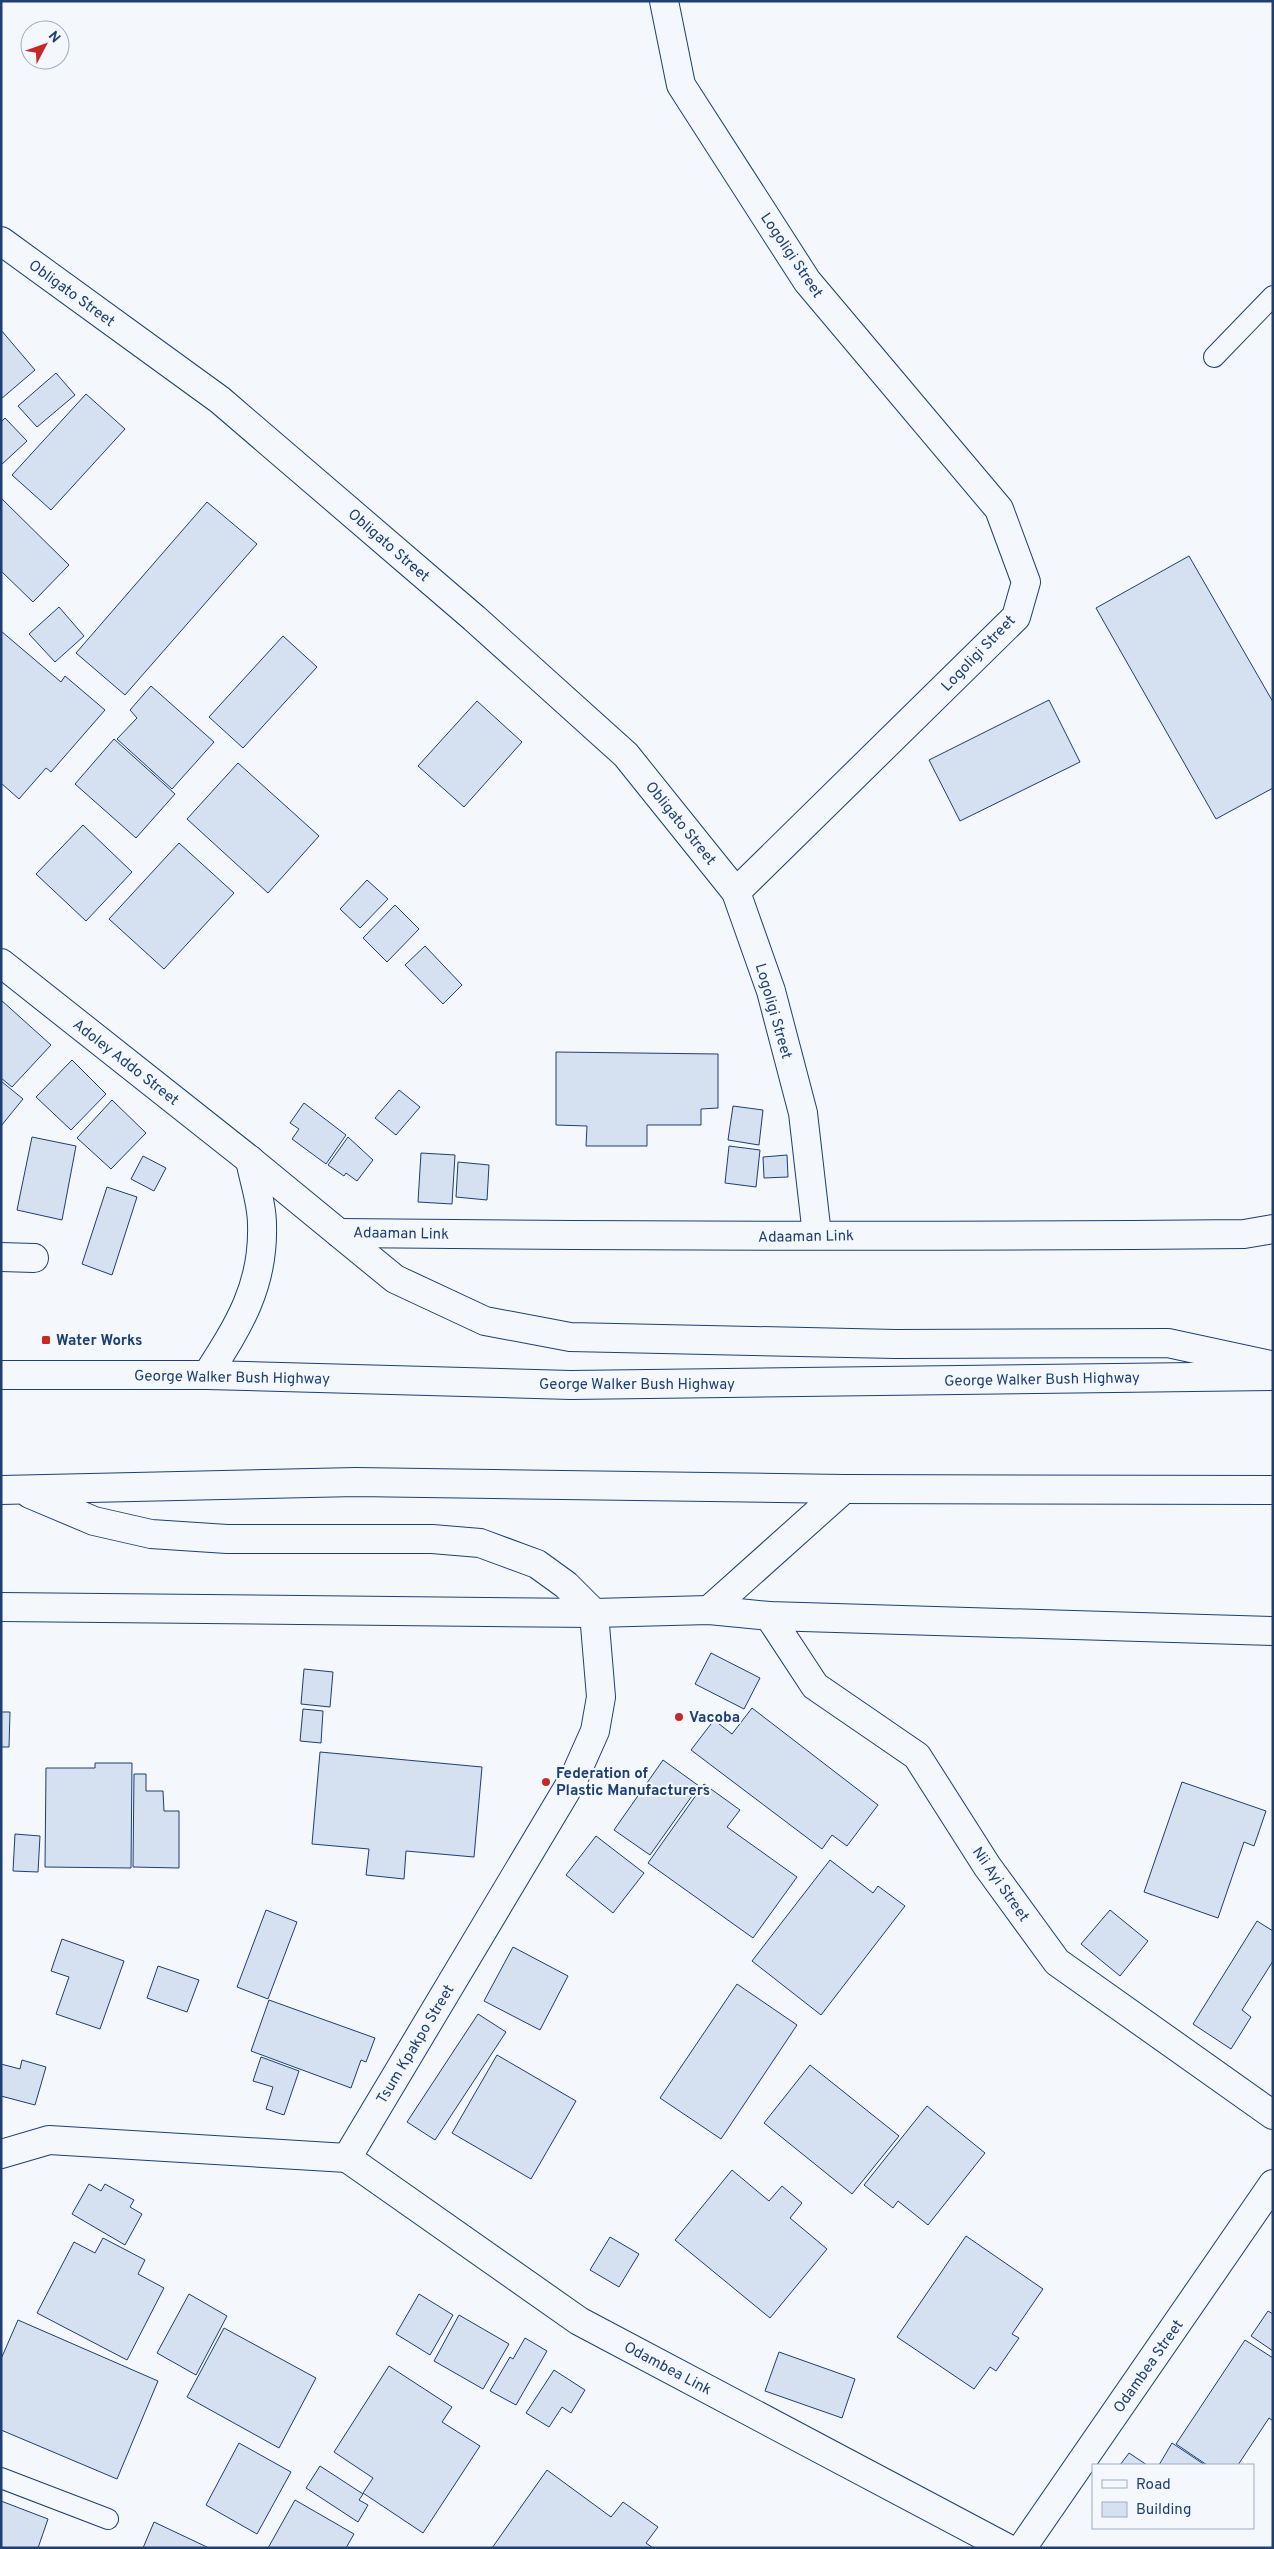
<svg xmlns="http://www.w3.org/2000/svg" width="1274" height="2549" font-family="Overpass,sans-serif">
<style>
.building{fill:#d5e0f0;stroke:#1d3f73}
.lines{fill:none;stroke-linecap:round;stroke-linejoin:round}
.lane-casing{stroke:#1d3f73;stroke-width:22}
.street-casing{stroke:#1d3f73;stroke-width:30}
.highway-casing{stroke:#1d3f73;stroke-width:30}
.lane{stroke:#f4f7fb;stroke-width:20}
.street{stroke:#f4f7fb;stroke-width:28}
.highway{stroke:#f4f7fb;stroke-width:28}
.poi-dot{fill:#c62828;stroke:#f4f7fb;stroke-width:2}
.labels{text-anchor:middle;stroke-width:4;stroke-linejoin:round;paint-order:stroke}
.street-label{font-size:15px;fill:#1d3f73;stroke:#f4f7fb}
.poi-label{font-size:15px;font-weight:bold;fill:#1d3f73;stroke:#f4f7fb;text-anchor:start}
</style>
<rect width="100%" height="100%" fill="#f4f7fb"/>
<g class="building">
<path d="M1,330L35,370L1,399Z"/>
<path d="M56,373L75,395L37,427L18,406Z"/>
<path d="M86,394L125,429L51,510L12,475Z"/>
<path d="M5,418L27,441L1,465V422Z"/>
<path d="M1,498L69,565L33,602L1,571Z"/>
<path d="M207,502L257,544L125,695L76,653Z"/>
<path d="M1189,556L1273,702V788L1216,819L1096,608Z"/>
<path d="M59,607L84,636L55,662L29,634Z"/>
<path d="M1,631L61,682L65,676L105,710L51,772L46,768L19,799L1,783Z"/>
<path d="M283,636L317,667L243,748L209,717Z"/>
<path d="M151,686L214,742L172,789L117,739L137,718L130,710Z"/>
<path d="M1049,700L1080,762L960,821L929,760Z"/>
<path d="M477,701L522,742L464,807L418,766Z"/>
<path d="M114,739L175,794L136,838L75,784Z"/>
<path d="M238,763L319,836L268,893L187,819Z"/>
<path d="M83,825L132,872L86,921L36,874Z"/>
<path d="M179,843L234,893L164,969L109,919Z"/>
<path d="M367,880L388,899L360,928L340,909Z"/>
<path d="M395,905L419,929L387,962L363,938Z"/>
<path d="M425,946L462,985L443,1004L405,965Z"/>
<path d="M1,1000L51,1045L12,1087L1,1078Z"/>
<path d="M556,1052L718,1054V1108L701,1109V1125H647V1146H586L587,1126L556,1125Z"/>
<path d="M72,1060L106,1094L71,1130L36,1097Z"/>
<path d="M1,1081L23,1099L1,1126Z"/>
<path d="M399,1090L420,1107L396,1135L375,1118Z"/>
<path d="M112,1100L146,1133L111,1169L77,1138Z"/>
<path d="M304,1103L346,1135L326,1164L292,1139L299,1129L290,1123Z"/>
<path d="M733,1106L763,1110L759,1145L728,1140Z"/>
<path d="M32,1137L76,1146L62,1220L17,1210Z"/>
<path d="M348,1137L373,1160L357,1181L346,1173L344,1176L328,1165Z"/>
<path d="M729,1146L760,1150L756,1187L725,1183Z"/>
<path d="M421,1153L455,1155L452,1204L418,1202Z"/>
<path d="M787,1155L788,1177L764,1178L763,1157Z"/>
<path d="M143,1156L166,1168L154,1191L131,1179Z"/>
<path d="M458,1162L489,1165L487,1200L456,1197Z"/>
<path d="M107,1187L137,1197L112,1275L82,1264Z"/>
<path d="M711,1653L760,1678L744,1709L695,1684Z"/>
<path d="M304,1669L333,1672L330,1707L301,1704Z"/>
<path d="M752,1708L878,1805L847,1846L832,1835L822,1849L691,1750L714,1720L732,1734Z"/>
<path d="M303,1709L323,1711L321,1743L300,1741Z"/>
<path d="M1,1712H10L9,1747H1Z"/>
<path d="M320,1752L482,1767L474,1857L406,1851L404,1879L366,1875L369,1849L312,1844Z"/>
<path d="M663,1760L699,1786L650,1855L614,1830Z"/>
<path d="M95,1763H132L131,1868L45,1867L46,1768H95Z"/>
<path d="M134,1774H146V1791H163L164,1811H179V1868L133,1867Z"/>
<path d="M1182,1782L1266,1811L1254,1846L1244,1842L1218,1918L1144,1892Z"/>
<path d="M704,1784L740,1810L727,1827L797,1877L753,1938L648,1863Z"/>
<path d="M15,1834L40,1836L38,1872L13,1871Z"/>
<path d="M596,1836L644,1873L613,1913L566,1875Z"/>
<path d="M830,1860L873,1893L878,1886L905,1906L821,2015L752,1961Z"/>
<path d="M266,1910L297,1922L268,1999L237,1987Z"/>
<path d="M1110,1910L1148,1941L1120,1976L1081,1944Z"/>
<path d="M1257,1921L1273,1931V1961L1242,2010L1251,2017L1231,2049L1193,2024Z"/>
<path d="M62,1939L124,1961L100,2029L56,2014L69,1977L51,1971Z"/>
<path d="M513,1947L568,1976L540,2030L484,2001Z"/>
<path d="M158,1966L199,1980L187,2012L147,1998Z"/>
<path d="M737,1984L797,2025L721,2139L660,2098Z"/>
<path d="M269,2000L375,2038L366,2062L361,2060L351,2088L251,2051Z"/>
<path d="M478,2014L506,2032L435,2140L407,2122Z"/>
<path d="M497,2055L576,2101L531,2179L452,2133Z"/>
<path d="M261,2057L299,2071L284,2115L266,2109L273,2087L253,2081Z"/>
<path d="M22,2060L46,2067L35,2105L1,2096V2064L20,2069Z"/>
<path d="M810,2065L899,2136L852,2194L764,2123Z"/>
<path d="M927,2106L985,2153L928,2225L898,2201L893,2208L864,2185Z"/>
<path d="M732,2170L769,2201L782,2186L802,2203L790,2218L827,2249L770,2318L675,2240Z"/>
<path d="M89,2184L101,2191L105,2184L134,2200L130,2207L142,2214L125,2245L72,2214Z"/>
<path d="M966,2236L1043,2289L1012,2334L1019,2338L996,2371L990,2367L974,2389L897,2337Z"/>
<path d="M610,2237L639,2254L619,2287L590,2270Z"/>
<path d="M103,2238L145,2260L138,2274L164,2288L127,2360L37,2313L74,2242L95,2253Z"/>
<path d="M189,2294L227,2316L196,2375L157,2353Z"/>
<path d="M419,2294L453,2315L430,2355L396,2334Z"/>
<path d="M1268,2311L1273,2314V2351L1251,2336Z"/>
<path d="M459,2315L509,2344L483,2389L434,2361Z"/>
<path d="M18,2320L158,2381L117,2479L1,2430V2359Z"/>
<path d="M224,2328L316,2378L279,2448L187,2397Z"/>
<path d="M525,2338L547,2351L516,2405L490,2391L510,2357L513,2359Z"/>
<path d="M1245,2340L1273,2358V2421L1269,2418L1238,2465H1207L1176,2444Z"/>
<path d="M779,2352L855,2379L842,2418L765,2391Z"/>
<path d="M389,2366L452,2407L442,2422L480,2446L423,2533L363,2493L373,2478L334,2452Z"/>
<path d="M554,2370L585,2390L571,2413L562,2407L549,2427L526,2413Z"/>
<path d="M239,2443L291,2472L257,2534L206,2505Z"/>
<path d="M1172,2443L1205,2465H1159Z"/>
<path d="M1129,2453L1147,2465H1120Z"/>
<path d="M320,2466L363,2494L359,2500L368,2505L358,2522L306,2488Z"/>
<path d="M547,2470L611,2517L623,2502L658,2527L646,2543L653,2548H492Z"/>
<path d="M295,2500L354,2534L346,2548H268Z"/>
<path d="M1,2501L48,2519L38,2548H1Z"/>
<path d="M154,2522L209,2548H143Z"/>
</g>
<g class="lines">
<defs>
<g id="lane">
<path d="M1214,357L1273,296"/>
<path d="M1,2478L108,2519"/>
</g>
<g id="street">
<path d="M664,1L681,85L807,281L999,509L1026,582L1016,617L736,892L771,991L803,1113L817,1235"/>
<path d="M1,241L220,400L474,618L626,755L736,892"/>
<path d="M1,963L250,1160"/>
<path d="M339,1233C641,1236 943,1237 1244,1234L1273,1229"/>
<path d="M1,1257L34,1258"/>
<path d="M1,1607L594,1613L709,1610L769,1616L1273,1631"/>
<path d="M769,1616L815,1686L917,1756L987,1866L1057,1962L1273,2115"/>
<path d="M1,2154L49,2140L347,2158"/>
<path d="M347,2158L579,2321L1007,2548"/>
<path d="M347,2158L575,1776L595,1731L601,1697L594,1613"/>
<path d="M1022,2548L1273,2184"/>
</g>
<g id="highway">
<path d="M250,1160L395,1279L485,1321L570,1337L896,1344L1168,1343L1270,1365"/>
<path d="M1,1375H207L571,1385L1273,1376"/>
<path d="M207,1375C239,1325 264,1286 262,1224C262,1203 254,1181 250,1160"/>
<path d="M1,1490L356,1482L844,1489L1273,1490"/>
<path d="M30,1494L94,1521L151,1534L227,1539H432L480,1543L537,1564L566,1585L594,1613"/>
<path d="M709,1610L844,1489"/>
</g>
</defs>
<use href="#lane" class="lane-casing"/>
<use href="#street" class="street-casing"/>
<use href="#highway" class="highway-casing"/>
<use href="#lane" class="lane"/>
<use href="#street" class="street"/>
<use href="#highway" class="highway"/>
</g>
<g class="poi-dot">
<rect x="41" y="1335" width="10" height="10" rx="2.5"/>
<circle cx="679" cy="1717" r="5"/>
<circle cx="546" cy="1782" r="5"/>
</g>
<g class="labels">
<g class="street-label">
<text transform="translate(792 255) rotate(56)" y="5">Logoligi Street</text>
<text transform="translate(72 293) rotate(36)" y="5">Obligato Street</text>
<text transform="translate(389 545) rotate(41)" y="5">Obligato Street</text>
<text transform="translate(978 653) rotate(-46)" y="5">Logoligi Street</text>
<text transform="translate(681 823) rotate(51)" y="5">Obligato Street</text>
<text transform="translate(774 1011) rotate(74)" y="5">Logoligi Street</text>
<text transform="translate(126 1062) rotate(38)" y="5">Adoley Addo Street</text>
<text transform="translate(401 1233) rotate(1)" y="5">Adaaman Link</text>
<text transform="translate(806 1236) rotate(-1)" y="5">Adaaman Link</text>
<text transform="translate(232 1377) rotate(1)" y="5">George Walker Bush Highway</text>
<text transform="translate(1042 1379) rotate(-1)" y="5">George Walker Bush Highway</text>
<text x="637" y="1389">George Walker Bush Highway</text>
<text transform="translate(1001 1884) rotate(55)" y="5">Nii Ayi Street</text>
<text transform="translate(415 2044) rotate(-59)" y="5">Tsum Kpakpo Street</text>
<text transform="translate(1148 2366) rotate(-55)" y="5">Odambea Street</text>
<text transform="translate(668 2368) rotate(28)" y="5">Odambea Link</text>
</g>
<g class="poi-label">
<text x="56" y="1345">Water Works</text>
<text x="689" y="1722">Vacoba</text>
<text x="556" y="1778">Federation of<tspan x="556" dy="17">Plastic Manufacturers</tspan></text>
</g>
</g>
<rect width="1274" height="2549" fill="none" stroke="#1d3f73" stroke-width="5"/>
<rect x="1092" y="2464" width="162" height="65" fill="#f4f7fb" stroke="#9eadc5"/>
<rect x="1102" y="2480" width="25" height="8" fill="#f4f7fb" stroke="#9eadc5"/>
<text x="1136" y="2489" font-size="15" fill="#1d3f73">Road</text>
<rect x="1102" y="2502" width="25" height="15" fill="#d5e0f0" stroke="#9eadc5"/>
<text x="1136" y="2514" font-size="15" fill="#1d3f73">Building</text>
<g transform="translate(45 45) rotate(49)"><circle r="24" fill="#f4f7fb" stroke="#9eadc5"/>
<path d="M0-4L9 19L0 12L-9 19Z" fill="#c62828"/>
<text y="-8" font-size="14" font-weight="bold" text-anchor="middle" fill="#1d3f73">N</text>
</g>
</svg>
